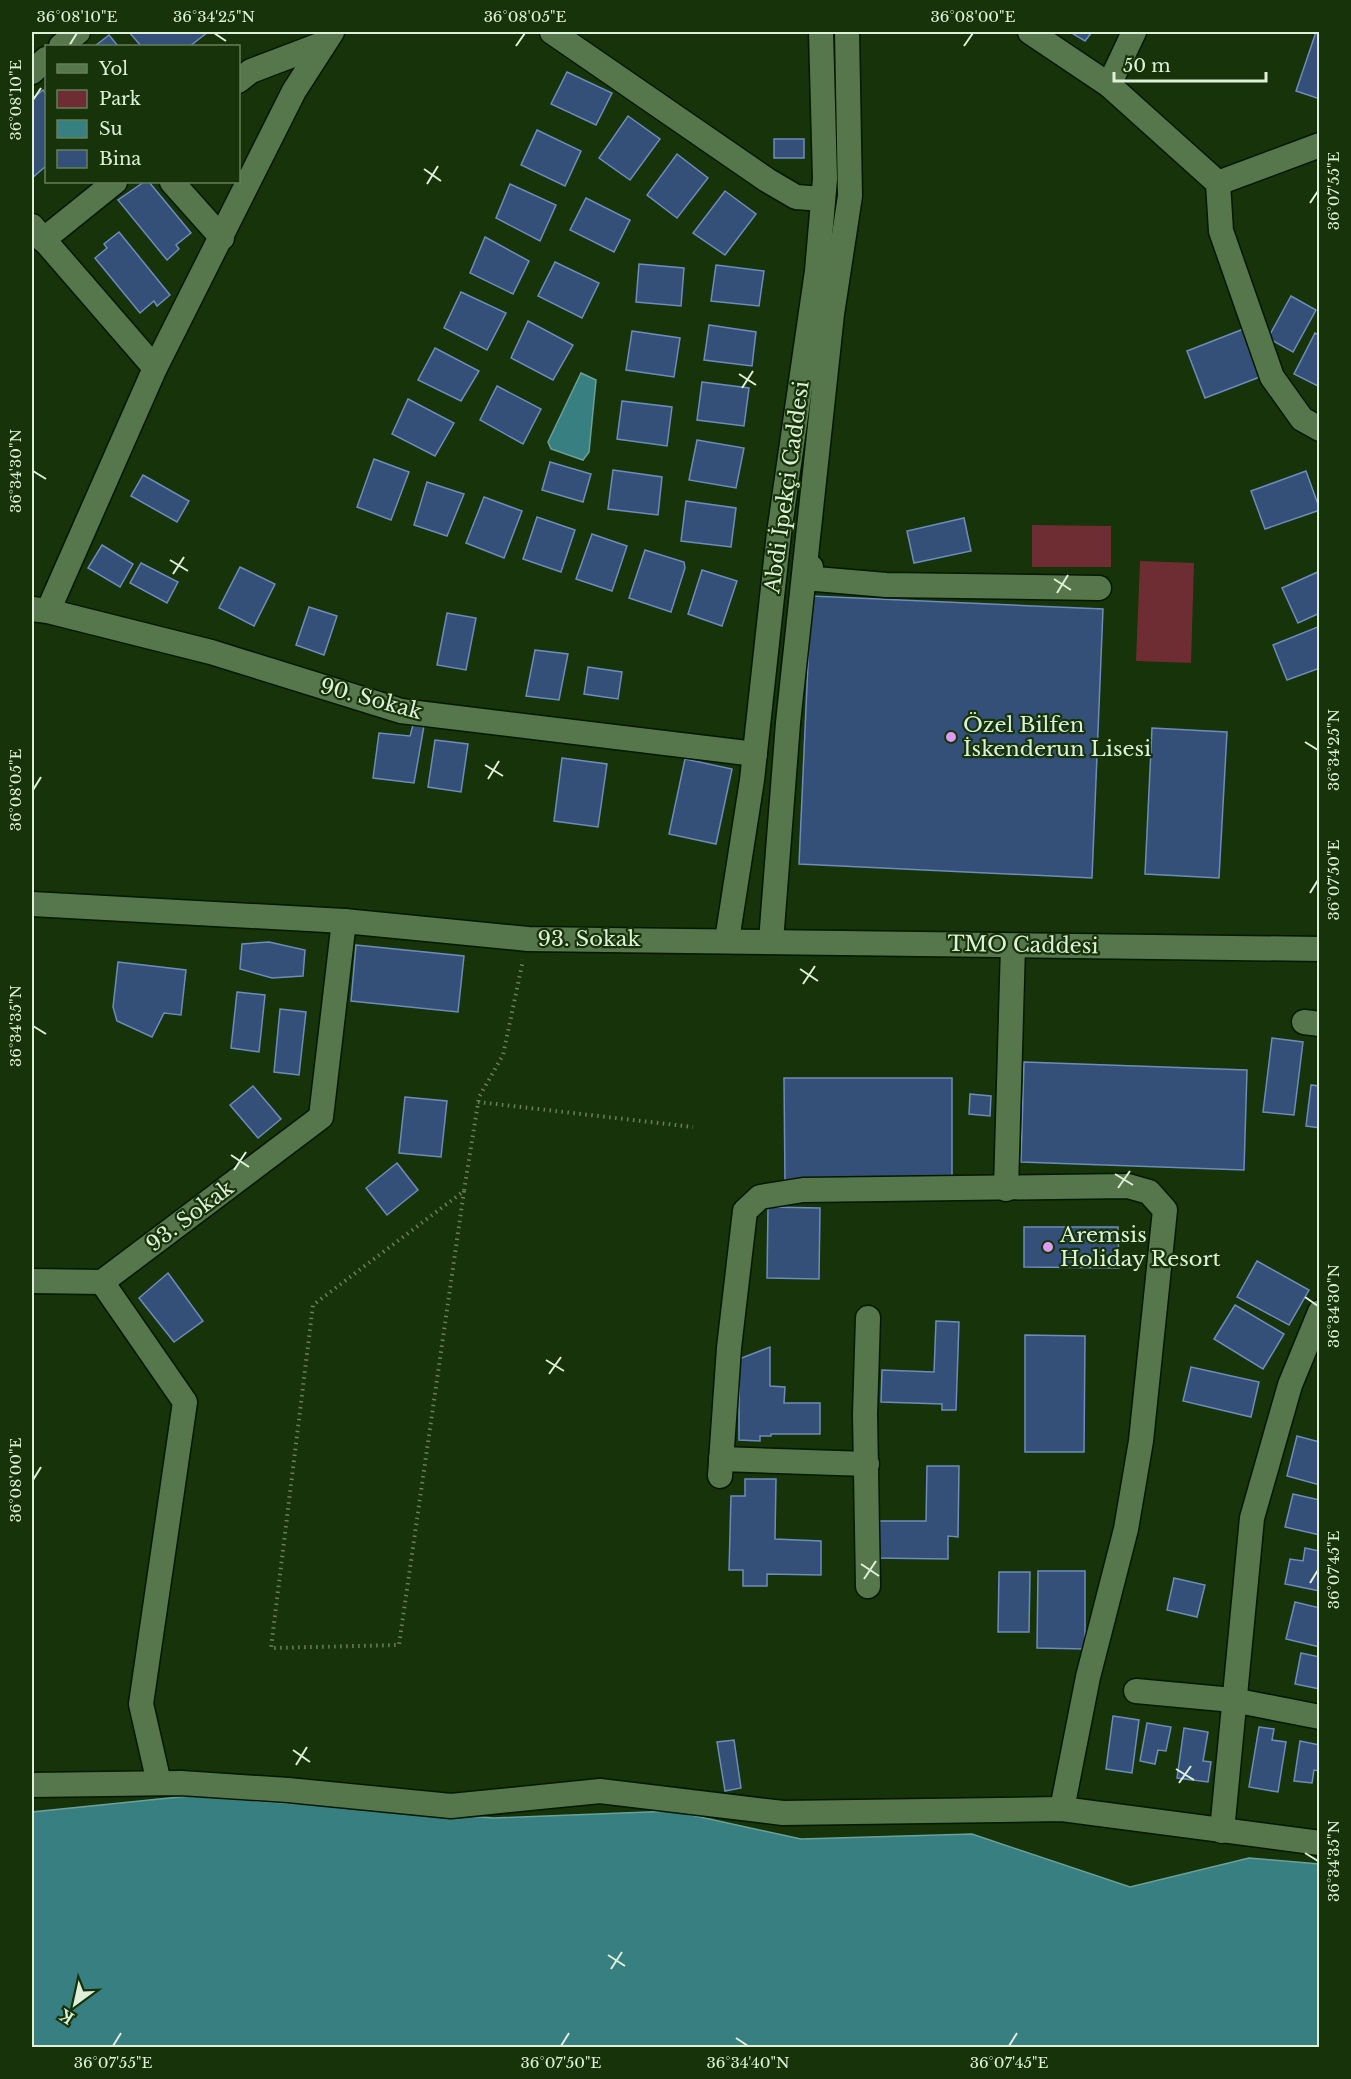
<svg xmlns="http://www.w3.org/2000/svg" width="1351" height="2079" font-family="'Libre Baskerville',serif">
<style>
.green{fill:#6d2d32}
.water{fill:#387f81;stroke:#6aa19b;stroke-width:1.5}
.building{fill:#345078;stroke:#6e8cb9;stroke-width:1.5}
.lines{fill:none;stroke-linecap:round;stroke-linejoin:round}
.minor-casing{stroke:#041900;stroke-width:27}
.path{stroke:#67805c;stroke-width:4;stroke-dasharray:1.5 4.5;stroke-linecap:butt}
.minor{stroke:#56764b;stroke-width:24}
.ticks{fill:none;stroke:#def0d7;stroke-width:2}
.poi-dot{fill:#dd99f3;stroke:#163309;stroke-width:2}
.labels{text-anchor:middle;stroke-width:4.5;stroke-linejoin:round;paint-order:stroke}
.street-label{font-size:21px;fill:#def0d7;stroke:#163309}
.poi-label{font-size:21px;fill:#def0d7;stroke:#163309;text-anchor:start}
.neatline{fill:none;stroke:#def0d7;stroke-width:2}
.ticks-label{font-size:15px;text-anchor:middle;fill:#def0d7}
</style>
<rect width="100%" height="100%" fill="#163309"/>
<g class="green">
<path d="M1032,525L1111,526V567H1032Z"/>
<path d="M1140,561L1194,563L1191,663L1136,661Z"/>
</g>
<g class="water">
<path d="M581,373L596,380L589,452L583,460L551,449L548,442Z"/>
<path d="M189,1796L494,1818L673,1811L801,1839L972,1834L1130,1887L1249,1858L1319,1864V2047H32V1812Z"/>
</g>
<g class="building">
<path d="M129,32H208L190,46H141Z"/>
<path d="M1070,32H1092L1085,41Z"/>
<path d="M1316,32H1320V99L1296,91Z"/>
<path d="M109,35L118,46H95Z"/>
<path d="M567,72L612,93L596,125L551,104Z"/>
<path d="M43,90L46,94V166L32,178V99Z"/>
<path d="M628,116L660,139L630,180L599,158Z"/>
<path d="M537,130L581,151L565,186L521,165Z"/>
<rect x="774" y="139" width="30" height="19"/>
<path d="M677,154L708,178L677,218L647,195Z"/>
<path d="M144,182H149L191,233L176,245L179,249L167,260L118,200Z"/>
<path d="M510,184L556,205L540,241L496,218Z"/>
<path d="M725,191L756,214L725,255L693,233Z"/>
<path d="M586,198L630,220L614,252L570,230Z"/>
<path d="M119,232L170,295L157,306L154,301L140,313L95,258L107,248L104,244Z"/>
<path d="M485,237L529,261L513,294L470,273Z"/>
<path d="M555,262L599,283L582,318L538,296Z"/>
<path d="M639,264L684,268L681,306L636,302Z"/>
<path d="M716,265L764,271L759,306L711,301Z"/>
<path d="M461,292L506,313L487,350L444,328Z"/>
<path d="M1291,296L1316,310L1293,352L1268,338Z"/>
<path d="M528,321L573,345L553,380L511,358Z"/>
<path d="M709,325L756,332L752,366L704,360Z"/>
<path d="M1246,328L1265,375L1205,398L1187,351Z"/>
<path d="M632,331L680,338L674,377L626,370Z"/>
<path d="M1315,333L1320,336V387L1294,374Z"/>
<path d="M435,348L479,371L461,401L418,380Z"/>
<path d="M702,382L749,388L744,426L697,420Z"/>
<path d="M497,386L541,409L523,444L480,420Z"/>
<path d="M408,399L454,423L435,456L392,434Z"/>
<path d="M622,401L672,407L667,446L617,439Z"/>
<path d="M697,440L744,448L736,488L689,480Z"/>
<path d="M374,459L409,472L391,520L357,507Z"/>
<path d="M550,462L591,474L583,502L542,490Z"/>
<path d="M613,470L662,477L658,515L608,509Z"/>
<path d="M1306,471L1320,510L1265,529L1251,491Z"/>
<path d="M143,475L189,501L177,522L131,496Z"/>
<path d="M427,482L464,494L447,536L414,525Z"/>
<path d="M484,497L522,511L504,558L466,543Z"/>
<path d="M686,501L736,508L731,547L681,541Z"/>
<path d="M537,517L575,530L561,572L523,559Z"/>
<path d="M964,518L971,551L914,563L907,531Z"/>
<path d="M592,534L627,546L612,591L576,579Z"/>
<path d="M102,545L133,564L120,587L88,568Z"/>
<path d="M645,550L684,562L685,568L671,612L629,598Z"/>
<path d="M141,563L178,582L167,603L130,583Z"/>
<path d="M240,567L275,584L254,626L219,608Z"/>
<path d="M702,570L737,581L722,626L688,614Z"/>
<path d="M1320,571V613L1298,623L1282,588Z"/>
<path d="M811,596L1103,609L1092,878L799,864Z"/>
<path d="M309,607L337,616L324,655L296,645Z"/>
<path d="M447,613L476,618L466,670L437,665Z"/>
<path d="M1320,626V668L1287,680L1273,645Z"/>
<path d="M535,650L568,654L559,700L526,696Z"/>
<path d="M588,667L622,672L618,699L584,694Z"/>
<path d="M413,725L424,726L414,783L373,778L379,733L410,736Z"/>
<path d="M1152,728L1227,732L1219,878L1145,874Z"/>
<path d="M435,740L468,744L461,792L428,787Z"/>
<path d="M562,758L607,764L598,827L554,821Z"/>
<path d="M685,759L732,769L716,844L669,834Z"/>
<path d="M269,942L305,950L303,976L272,978L240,969L242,944Z"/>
<path d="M356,945L464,956L458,1012L351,1001Z"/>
<path d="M118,962L186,970L181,1015L164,1013L152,1037L117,1021L113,1007Z"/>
<path d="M237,992L265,995L259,1052L231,1048Z"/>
<path d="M280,1009L306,1012L299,1075L274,1072Z"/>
<path d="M1272,1038L1303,1042L1294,1115L1263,1112Z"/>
<path d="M1024,1062L1247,1070L1244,1170L1021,1162Z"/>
<path d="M784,1078H952V1183H785Z"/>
<path d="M1311,1085L1320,1086V1128L1306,1126Z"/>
<path d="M253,1086L281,1119L258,1138L230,1105Z"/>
<path d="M970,1094L991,1096L990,1116L969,1114Z"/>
<path d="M405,1097L447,1101L441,1157L399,1153Z"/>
<path d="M397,1163L418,1190L387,1215L366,1188Z"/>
<path d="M768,1207L820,1208L819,1279L767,1278Z"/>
<path d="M1024,1227H1118L1119,1268L1024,1267Z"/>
<path d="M1257,1261L1309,1290L1289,1325L1237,1297Z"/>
<path d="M168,1273L203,1321L174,1342L139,1298Z"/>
<path d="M1235,1305L1284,1334L1263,1369L1214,1339Z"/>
<path d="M936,1321L959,1322L956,1410H942V1404L881,1402L882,1370L934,1372Z"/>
<path d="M1025,1335L1085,1336L1084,1452H1025Z"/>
<path d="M770,1347V1386L785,1387L784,1403H820V1434H771V1436H760V1441L739,1440V1359Z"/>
<path d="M1191,1367L1259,1382L1251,1417L1183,1401Z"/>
<path d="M1297,1436L1320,1442V1485L1287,1476Z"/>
<path d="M927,1466H959L958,1537L948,1536V1559L873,1558L874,1521H926Z"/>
<path d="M745,1479H776L775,1539L821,1541V1575L767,1574V1586H743V1570H729L731,1496H745Z"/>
<path d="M1293,1494L1320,1500V1535L1285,1527Z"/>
<path d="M1305,1548L1320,1551V1591L1285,1584L1290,1559L1303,1561Z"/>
<path d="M1038,1571H1085V1649L1037,1648Z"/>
<path d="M999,1572H1030L1029,1632H998Z"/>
<path d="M1174,1578L1205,1585L1197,1617L1167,1610Z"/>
<path d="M1295,1602L1320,1608V1647L1286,1639Z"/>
<path d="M1301,1653L1320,1657V1689L1295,1684Z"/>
<path d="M1113,1716L1139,1720L1132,1773L1106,1769Z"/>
<path d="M1147,1723L1171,1727L1166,1751L1158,1750L1155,1764L1140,1761Z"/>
<path d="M1259,1727L1274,1729L1272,1740L1286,1742L1278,1792L1249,1787Z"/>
<path d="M1184,1728L1208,1732L1203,1761L1211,1762L1208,1782L1177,1778Z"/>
<path d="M734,1740L741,1788L725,1791L717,1742Z"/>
<path d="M1300,1741L1320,1745V1771L1314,1770L1312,1783L1294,1781Z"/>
</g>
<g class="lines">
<defs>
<g id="minor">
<path d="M552,32L767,180L796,197L823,199"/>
<path d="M1030,32L1109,85"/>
<path d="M1134,32L1109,85L1218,183L1221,231L1272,377L1302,419L1320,429"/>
<path d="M61,46L78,32"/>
<path d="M32,72L46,59"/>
<path d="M238,81L251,71L322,44"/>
<path d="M172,182L222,238"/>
<path d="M1218,183L1320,145"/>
<path d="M32,226L155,368"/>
<path d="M43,240L115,182"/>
<path d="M811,567L804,578L886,585L1099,588"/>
<path d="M32,609L48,611L211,652L401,711L755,754"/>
<path d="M48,611L155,368L294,91L332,32"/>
<path d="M32,904L344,921L528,939L1320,949"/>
<path d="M727,940L752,780L779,533L817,271L825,179L821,32"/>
<path d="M771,941L788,723L832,314L850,196L847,32"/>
<path d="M1304,1022L1320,1024"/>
<path d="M1006,1189L1013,946"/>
<path d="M32,1281L102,1282L321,1117L344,921"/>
<path d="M102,1282L185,1402L141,1704L159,1783"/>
<path d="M868,1318L865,1414L868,1586"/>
<path d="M721,1459L867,1464"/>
<path d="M720,1476L729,1348L745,1211L760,1197L803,1190L1128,1186L1149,1192L1165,1210L1141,1441L1126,1529L1088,1677L1062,1809"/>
<path d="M1136,1691L1233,1700L1320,1717"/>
<path d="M32,1785L181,1783L288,1790L451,1806L600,1791L783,1813L1062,1809L1320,1843"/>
<path d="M1222,1831L1252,1518L1290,1385L1320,1312"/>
</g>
</defs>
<use href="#minor" class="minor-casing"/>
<g class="path">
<path d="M478,1102L693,1127"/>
<path d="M464,1191L399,1645L271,1648L313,1305L464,1191L479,1097L503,1055L523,960"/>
</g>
<use href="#minor" class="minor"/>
</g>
<path class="ticks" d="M214,33L226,41M69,46L77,33M516,46L525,33M964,46L973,33M33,100L41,88M424,169L441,181M427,184L438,166M1310,203L1318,191M739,374L756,385M742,388L753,371M33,471L46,479M170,560L188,571M173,574L184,557M1054,579L1071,590M1057,593L1068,575M1305,742L1318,750M485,765L503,776M488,779L499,761M33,790L41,777M1310,893L1318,880M800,969L818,981M803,984L815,966M33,1026L46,1034M231,1155L249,1167M234,1170L246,1152M1115,1174L1133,1185M1118,1188L1130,1171M1305,1297L1318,1306M546,1360L564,1371M549,1374L561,1357M33,1480L41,1467M861,1564L879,1576M864,1579L876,1561M1310,1583L1318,1570M293,1750L310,1762M296,1765L307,1747M1176,1769L1194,1780M1179,1783L1191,1766M1305,1853L1318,1861M608,1955L625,1966M611,1969L622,1952M736,2038L748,2046M113,2046L121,2033M561,2046L569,2033M1009,2046L1017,2033"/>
<g class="poi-dot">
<circle cx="951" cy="737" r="6"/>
<circle cx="1048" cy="1247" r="6"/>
</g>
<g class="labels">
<g class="street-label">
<text transform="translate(787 487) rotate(-82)" y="7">Abdi İpekçi Caddesi</text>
<text transform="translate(371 699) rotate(15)" y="7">90. Sokak</text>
<text x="589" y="946">93. Sokak</text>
<text transform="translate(1023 945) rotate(1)" y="7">TMO Caddesi</text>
<text transform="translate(190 1216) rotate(-37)" y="7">93. Sokak</text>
</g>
<g class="poi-label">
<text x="963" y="732">Özel Bilfen<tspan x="963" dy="24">İskenderun Lisesi</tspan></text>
<text x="1060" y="1242">Aremsis<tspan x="1060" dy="24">Holiday Resort</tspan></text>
</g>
</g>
<rect width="1351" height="2079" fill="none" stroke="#163309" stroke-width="66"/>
<rect x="45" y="45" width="195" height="138" fill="#163309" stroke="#667f5b" stroke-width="1.5"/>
<rect x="57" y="64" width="30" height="9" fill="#56764b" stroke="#667f5b" stroke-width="1.5"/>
<text x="99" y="75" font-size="18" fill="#def0d7">Yol</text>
<rect x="57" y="90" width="30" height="18" fill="#6d2d32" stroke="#667f5b" stroke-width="1.5"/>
<text x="99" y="105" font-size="18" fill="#def0d7">Park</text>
<rect x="57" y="120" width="30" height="18" fill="#387f81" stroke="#667f5b" stroke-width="1.5"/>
<text x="99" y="135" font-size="18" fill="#def0d7">Su</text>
<rect x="57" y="150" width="30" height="18" fill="#345078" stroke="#667f5b" stroke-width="1.5"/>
<text x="99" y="165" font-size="18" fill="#def0d7">Bina</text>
<g transform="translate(75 2004) rotate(213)" stroke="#163309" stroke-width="4.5" paint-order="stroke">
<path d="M0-4.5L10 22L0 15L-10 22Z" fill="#def0d7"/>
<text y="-9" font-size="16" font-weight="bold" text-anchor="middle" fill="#def0d7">K</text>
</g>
<path d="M1114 72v9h152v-9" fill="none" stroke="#def0d7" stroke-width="3"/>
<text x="1123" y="72" font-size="18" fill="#def0d7" stroke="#163309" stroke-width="4.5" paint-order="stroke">50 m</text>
<rect x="33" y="33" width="1285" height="2013" class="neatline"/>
<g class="ticks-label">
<text x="77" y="22">36°08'10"E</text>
<text x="214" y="22">36°34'25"N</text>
<text x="525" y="22">36°08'05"E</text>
<text x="973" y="22">36°08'00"E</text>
<text transform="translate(16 100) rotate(-90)" y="5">36°08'10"E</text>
<text transform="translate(1334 191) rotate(-90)" y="5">36°07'55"E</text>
<text transform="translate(16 471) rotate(-90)" y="5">36°34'30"N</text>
<text transform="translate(1334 750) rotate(-90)" y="5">36°34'25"N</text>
<text transform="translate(16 790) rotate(-90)" y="5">36°08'05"E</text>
<text transform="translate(1334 880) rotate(-90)" y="5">36°07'50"E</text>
<text transform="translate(16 1026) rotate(-90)" y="5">36°34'35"N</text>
<text transform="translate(1334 1306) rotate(-90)" y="5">36°34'30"N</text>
<text transform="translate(16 1480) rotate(-90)" y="5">36°08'00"E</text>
<text transform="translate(1334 1570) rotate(-90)" y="5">36°07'45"E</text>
<text transform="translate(1334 1861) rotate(-90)" y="5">36°34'35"N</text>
<text x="113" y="2068">36°07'55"E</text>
<text x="561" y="2068">36°07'50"E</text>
<text x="748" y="2068">36°34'40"N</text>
<text x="1009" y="2068">36°07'45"E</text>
</g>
</svg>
